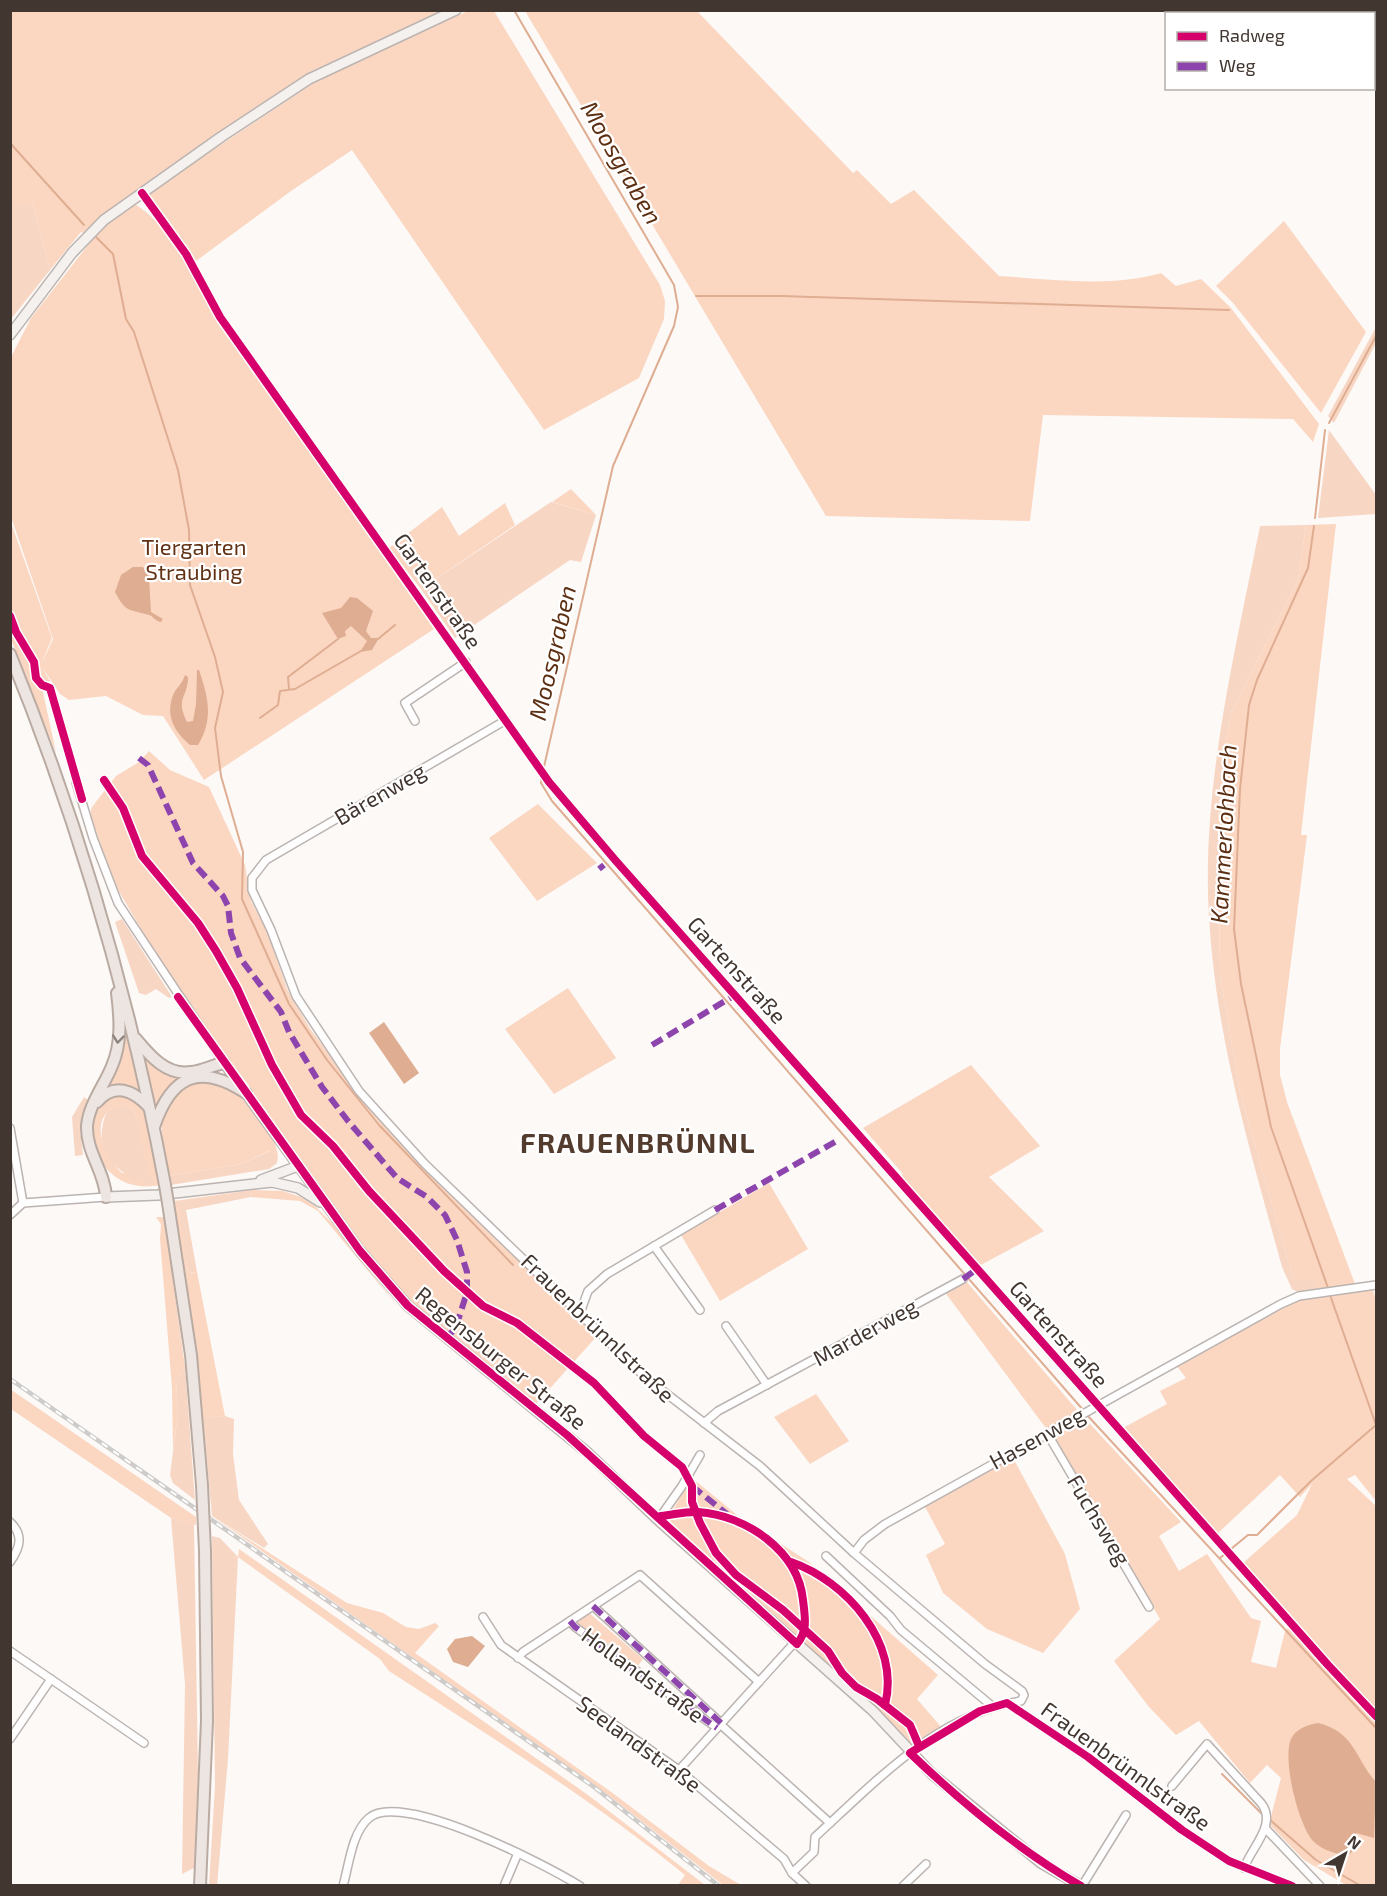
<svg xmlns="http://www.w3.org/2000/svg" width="1387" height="1896" font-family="'Exo 2',sans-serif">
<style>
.green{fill:#fbd7c2;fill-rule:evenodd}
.forest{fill:#f8d6c4}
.water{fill:#dfad91}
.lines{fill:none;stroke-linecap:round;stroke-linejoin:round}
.stream{stroke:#dfad91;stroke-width:2}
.street-casing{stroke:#bbb4b1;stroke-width:10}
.secondary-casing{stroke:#bbb4b1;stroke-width:12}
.primary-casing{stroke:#baaba2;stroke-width:14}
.street{stroke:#fffefe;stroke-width:7}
.secondary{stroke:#f5f1ee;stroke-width:9}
.primary{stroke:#ede5e1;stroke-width:10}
.rail-casing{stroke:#cdcccb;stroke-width:4.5}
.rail{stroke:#fff;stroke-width:2;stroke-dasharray:7;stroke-linecap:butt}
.primary-bridge-casing{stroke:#baaba2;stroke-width:14;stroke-linecap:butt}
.primary-bridge{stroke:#ede5e1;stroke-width:10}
.quiet{stroke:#8e44ad;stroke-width:6;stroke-dasharray:12 6;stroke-linecap:butt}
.cycleway-casing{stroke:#fff;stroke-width:11}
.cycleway{stroke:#d6006c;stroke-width:8}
.oneway{stroke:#8f8580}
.labels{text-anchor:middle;stroke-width:4.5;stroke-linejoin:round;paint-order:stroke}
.park-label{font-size:22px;fill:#613216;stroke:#fff}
.street-label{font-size:22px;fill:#423630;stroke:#fff}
.water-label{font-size:24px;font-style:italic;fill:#5d2f12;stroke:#fff}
.district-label{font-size:28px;font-weight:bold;letter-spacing:1.5px;fill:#533b2e;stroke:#fff}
</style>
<rect width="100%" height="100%" fill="#fcf9f7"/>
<g class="green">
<path d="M11,11H444L310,72L124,200L83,233L81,232L50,270L32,202H11Z"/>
<path d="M468,11H494L660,285L665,301L664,319L639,378L544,430L352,150L291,191L196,261L147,194L312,84L339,69Z"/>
<path d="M525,11H697L853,173L857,170L891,204L914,190L999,276C1051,279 1110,288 1161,273L1176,286L1201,279L1231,308L1319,424L1313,442L1293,419L1043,415L1030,521L826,516Z"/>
<path d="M135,204C177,231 193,282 220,322C289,426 363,526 434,629L204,780L163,716L143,715L106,696L69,700L60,694L42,667L50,681L43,692L56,753L11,639L10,520L52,638L41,665L53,639L11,517V357L31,318L99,231Z"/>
<path d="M1284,221L1366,332L1321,413L1233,303L1216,286Z"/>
<path d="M571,489L596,515L552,502Z"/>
<path d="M505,503L515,525L421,589L389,548L442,507L459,536Z"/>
<path d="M1336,524L1301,835H1307L1280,1049V1075L1287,1102L1355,1284L1316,1291L1294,1281L1240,1093L1220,975L1218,819L1223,757L1231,713L1298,579L1306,525Z"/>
<path d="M149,751L170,770L209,787L245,865L251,901L267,931L288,991L311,1030L370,1107L423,1165L597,1336L536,1404L410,1302L363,1249L258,1103L253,1091L177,990L111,878L90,813L92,807L116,776L139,762Z"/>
<path d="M538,804L597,863L537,901L489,838Z"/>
<path d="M568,988L616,1058L554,1094L505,1029Z"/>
<path d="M124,1027L141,1092H139L107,1086Z"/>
<path d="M143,1059L182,1077L166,1091L156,1108Z"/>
<path d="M971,1065L1040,1146L989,1177L1044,1231L979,1266L899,1177L903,1174L863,1128Z"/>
<path d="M194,1081C200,1081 208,1079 213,1081C237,1086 277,1132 278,1157L269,1151L242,1164L169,1176C161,1136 151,1103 194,1081Z"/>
<path d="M129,1094L143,1108L146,1115L160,1185C121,1193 94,1167 92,1129C92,1117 96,1104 106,1097C112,1094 122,1095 129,1094ZM116,1106H127L134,1111C140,1129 143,1163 151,1176L122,1173C105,1156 87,1120 116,1106Z"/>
<path d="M769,1183L808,1249L720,1301L681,1235Z"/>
<path d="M252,1190L283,1191L301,1197L315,1206L333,1224L400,1309L318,1211L300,1201L251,1197L250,1192L179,1202L188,1273L197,1272L225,1416L203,1418L174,1201Z"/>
<path d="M156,1217H164L185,1367L176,1382L178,1413L173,1451L172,1388L160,1239L161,1224Z"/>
<path d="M965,1280L1078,1411L1181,1522L1159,1536L1179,1571L1207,1554L1251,1618L1261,1621L1251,1662L1276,1668L1285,1631L1289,1627L1376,1722V1885H1346L1304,1860L1269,1824L1281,1778L1267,1765L1250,1783L1199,1721L1176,1735L1149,1707L1114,1661L1160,1619L1053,1438L1013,1458L1065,1554L1080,1609L1043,1653L987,1629L943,1593L926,1555L945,1544L924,1505L1051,1435L944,1291Z"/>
<path d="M1373,1290L1376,1300V1501L1355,1475L1347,1479L1376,1506V1712L1242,1564L1297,1515L1312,1484L1300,1497L1280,1475L1217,1534L1123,1428L1167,1404L1160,1391L1186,1378L1176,1365L1277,1309L1298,1300Z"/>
<path d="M10,1389L196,1517V1525L171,1518L11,1409Z"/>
<path d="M816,1394L849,1441L810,1464L774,1417Z"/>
<path d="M692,1478L742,1519L809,1562L938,1675L917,1699L942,1728L913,1744L666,1521Z"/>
<path d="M212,1516L347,1603L383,1613L406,1627L419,1629L435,1623L439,1626L415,1653L614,1794L709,1866L741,1885H723L613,1799Z"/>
<path d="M239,1549L588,1795L705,1885H678L685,1875C592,1799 489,1736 389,1671L380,1659L238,1557Z"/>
<path d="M588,1612L643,1659L637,1667L577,1624V1619Z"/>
</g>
<g class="forest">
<path d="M11,202H32L50,270L11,319Z"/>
<path d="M1376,327V343L1334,423L1328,416Z"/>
<path d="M1329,430L1376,495V514L1318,518Z"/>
<path d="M551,502L596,515L581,562L570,560L455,638L421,589Z"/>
<path d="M1306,525L1298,579L1231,713L1223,757L1218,819L1220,975L1240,1093L1294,1281L1313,1279L1316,1291L1302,1294L1292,1289L1282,1267C1250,1150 1216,1039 1209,917C1201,788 1235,652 1260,526Z"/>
<path d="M122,919L172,997L169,998L156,989L146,995L139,993L115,922Z"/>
<path d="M84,1097L88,1100L80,1129L83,1155L75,1156L72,1117Z"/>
<path d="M116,1106H127L134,1111C142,1135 143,1160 154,1182L150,1185C123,1178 95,1155 103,1124C105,1114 107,1110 116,1106Z"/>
<path d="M270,1151L278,1157L277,1163L269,1169L171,1185L169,1176L242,1164Z"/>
<path d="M250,1191L251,1197L186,1210L197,1272L188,1273L178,1202Z"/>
<path d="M185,1367L195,1500L173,1483L170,1475L178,1413L176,1382Z"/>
<path d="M225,1416L234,1419L233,1454L239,1500L268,1544L264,1548L212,1516L203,1418Z"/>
<path d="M171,1518L194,1524L198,1774L194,1868L182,1874L185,1684Z"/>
<path d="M212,1536L220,1538L238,1557L228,1759L217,1886L209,1885L215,1786Z"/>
</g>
<g class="water">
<path d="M133,567H143L149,577L151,612L163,619L161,622C155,621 154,617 149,615C129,609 126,613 115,592L121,575Z"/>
<path d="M350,597L357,598L373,611L366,631L371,638H379L372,650L360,652L367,641L351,626L345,631L346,636L338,639L322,613L341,608Z"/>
<path d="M197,670H199C208,697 214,719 198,745H190C175,732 165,717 173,695C176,688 183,683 185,675L188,677C188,698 175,697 187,722L193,721L196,704Z"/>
<path d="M384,1022L419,1073L404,1084L369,1033Z"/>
<path d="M472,1636L485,1646L468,1667L453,1662L447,1649L455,1639Z"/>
<path d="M1318,1723C1355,1732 1354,1757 1376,1782L1374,1838L1356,1833C1355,1844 1357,1851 1346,1856C1334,1853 1322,1850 1313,1841C1298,1824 1282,1759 1291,1739C1296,1728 1308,1725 1318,1723Z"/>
</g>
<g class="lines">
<g class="stream">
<path d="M514,10L674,285L678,307L674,326L613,466L543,771"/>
<path d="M10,143L84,225"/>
<path d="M95,236L113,254L126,319L134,332L178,470L189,530L190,585L215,657L223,692L215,728L221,776L243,852L242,899L289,1004L327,1060L379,1125L513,1265"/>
<path d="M696,296H781L1229,310"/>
<path d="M1329,423L1376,336"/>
<path d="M1315,518L1325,430"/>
<path d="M1314,526L1308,568L1257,680L1249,705L1240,789L1234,929L1241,984L1271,1127L1328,1288"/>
<path d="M378,639L395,625"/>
<path d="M289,689L288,677L338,639"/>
<path d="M260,718L278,705L280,691L295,689L361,651"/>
<path d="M542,776L541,783L552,801L1084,1411"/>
<path d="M1330,1295L1376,1425"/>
<path d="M1087,1415L1376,1728"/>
<path d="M1220,1558L1248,1535H1257L1311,1481L1376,1425"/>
<path d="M1222,1774L1264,1816"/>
<path d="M1269,1819L1316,1860L1361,1886"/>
</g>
<defs>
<g id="street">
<path d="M142,193L186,254L220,317L549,782L616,861L1328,1665L1376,1716"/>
<path d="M506,720L266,860L252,878V890L271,930L296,996L359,1091L425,1164L645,1377L760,1466L854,1553L985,1664L1022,1691L1024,1695L1021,1701C939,1713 874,1783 815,1837L814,1852L792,1873L806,1886"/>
<path d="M415,721L405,703L466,662"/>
<path d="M76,782L93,838L118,903L224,1063"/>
<path d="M10,1128L23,1203"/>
<path d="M10,1215L23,1203L106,1197"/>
<path d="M654,1246L700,1310"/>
<path d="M580,1313L588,1291L607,1274L715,1210"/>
<path d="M726,1326L767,1385"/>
<path d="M704,1423L718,1411L963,1279"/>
<path d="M1047,1433L1149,1607"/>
<path d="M658,1520L682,1486L700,1455"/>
<path d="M10,1522C24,1535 20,1548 10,1562"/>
<path d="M854,1553L864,1540L885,1524L1281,1304L1299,1296L1376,1285"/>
<path d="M826,1556L890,1616L901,1630L992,1706"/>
<path d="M593,1606L721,1723"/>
<path d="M483,1617L501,1645L679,1770L784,1859L792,1873"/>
<path d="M570,1621L575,1627L717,1728"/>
<path d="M10,1651L144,1743"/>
<path d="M518,1658L523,1652L640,1575L759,1682"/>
<path d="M1007,1703L1088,1757L1182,1830L1229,1861L1292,1886"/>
<path d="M720,1724L830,1823"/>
<path d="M10,1739L51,1679"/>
<path d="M679,1770L795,1642"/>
<path d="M1172,1786L1207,1744L1261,1803C1278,1824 1251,1848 1244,1868"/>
<path d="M1265,1828L1320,1886"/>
<path d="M343,1886C349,1865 352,1832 369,1818C402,1790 546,1865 580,1886"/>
<path d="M504,1886L518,1853"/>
<path d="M903,1886L926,1864"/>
<path d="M1082,1886L1126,1815"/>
</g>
<g id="secondary">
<path d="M10,335L72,253L104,220L221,137L309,79L456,10"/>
<path d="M224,1063L360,1251L408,1306L588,1453L658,1520L873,1711L932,1774L1041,1863L1081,1886"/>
<path d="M261,1180L298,1166"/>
<path d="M106,1197L158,1195L272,1182L298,1188L320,1202"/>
</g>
<g id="primary">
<path d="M10,654C80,826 131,1002 165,1185"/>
<path d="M136,1039C150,1056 167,1076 191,1072C202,1071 213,1065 224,1063"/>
<path d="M97,1102C114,1082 133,1090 149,1107"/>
<path d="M154,1127C171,1076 199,1062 246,1093"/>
<path d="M106,1197C105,1172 86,1152 87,1126C89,1104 104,1086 112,1066C122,1043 120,1017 117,993"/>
<path d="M168,1203L191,1355L202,1485"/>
<path d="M200,1886L207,1721L205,1551"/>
</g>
</defs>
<use href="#street" class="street-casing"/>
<use href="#secondary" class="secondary-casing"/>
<use href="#primary" class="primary-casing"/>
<use href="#street" class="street"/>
<use href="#secondary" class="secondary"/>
<use href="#primary" class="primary"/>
<defs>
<path id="rail" d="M10,1379L594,1787L719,1886"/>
</defs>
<use href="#rail" class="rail-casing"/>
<use href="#rail" class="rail"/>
<defs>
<g id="primary-bridge">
<path d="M165,1185L168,1203"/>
<path d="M202,1485L205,1551"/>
</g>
</defs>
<use href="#primary-bridge" class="primary-bridge-casing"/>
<use href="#primary-bridge" class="primary-bridge"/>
<g class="quiet">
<path d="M139,758L148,765L193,863L223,896L228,906L231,933L240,958L281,1012L289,1032L322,1087L348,1121L397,1178L427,1197L445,1215L457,1240L467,1272V1292L456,1327L446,1339"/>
<path d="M599,869L604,865"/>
<path d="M652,1045L735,995"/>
<path d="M715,1210L840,1139"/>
<path d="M963,1279L977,1269"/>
<path d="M692,1486L727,1514"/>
<path d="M593,1606L721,1723"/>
<path d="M570,1621L575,1627L717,1728"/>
</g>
<defs>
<g id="cycleway">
<path d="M142,193L186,254L220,317L549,782L616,861L1328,1665L1376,1716"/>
<path d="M10,616L16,632L34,662L36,678L42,685L50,688L82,799"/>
<path d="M104,780L123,808L142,856L198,923L216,951L237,988L272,1065L301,1115L333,1146L369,1191L444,1271L483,1306L517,1323L594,1383L644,1436L682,1467L692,1486V1502L700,1523L716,1553L736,1575L783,1610L828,1651L842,1673L856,1687L877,1699L910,1725L919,1746"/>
<path d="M178,997L360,1251L408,1306L567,1435L797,1644C808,1631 805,1617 803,1600C798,1551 746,1515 698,1512C686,1511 673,1515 661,1516"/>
<path d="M791,1562C846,1581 901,1643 885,1705"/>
<path d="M1081,1886C1019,1850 962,1803 910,1753L980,1711L1007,1703L1088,1757L1182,1830L1229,1861L1292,1886"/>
</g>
</defs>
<use href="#cycleway" class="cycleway-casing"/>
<use href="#cycleway" class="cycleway"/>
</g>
<defs><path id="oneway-chevron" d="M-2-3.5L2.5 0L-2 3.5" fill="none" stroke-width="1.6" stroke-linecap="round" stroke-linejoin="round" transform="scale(1.5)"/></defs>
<use class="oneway" href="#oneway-chevron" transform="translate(118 1039) rotate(96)"/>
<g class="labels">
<g class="park-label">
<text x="194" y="555">Tiergarten<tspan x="194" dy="25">Straubing</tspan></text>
</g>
<g class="street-label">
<text transform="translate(438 591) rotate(55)" y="8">Gartenstraße</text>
<text transform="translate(380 794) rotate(-30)" y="8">Bärenweg</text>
<text transform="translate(737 970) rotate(48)" y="8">Gartenstraße</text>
<text transform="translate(598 1328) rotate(44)" y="8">Frauenbrünnlstraße</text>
<text transform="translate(865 1332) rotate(-29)" y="8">Marderweg</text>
<text transform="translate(1059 1334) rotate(48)" y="8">Gartenstraße</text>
<text transform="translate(501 1358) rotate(39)" y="8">Regensburger Straße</text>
<text transform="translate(1037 1438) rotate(-29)" y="8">Hasenweg</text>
<text transform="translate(1099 1520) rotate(59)" y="8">Fuchsweg</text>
<text transform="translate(643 1675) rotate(36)" y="8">Hollandstraße</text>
<text transform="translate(639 1744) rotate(36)" y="8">Seelandstraße</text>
<text transform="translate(1126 1766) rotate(36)" y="8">Frauenbrünnlstraße</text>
</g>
<g class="water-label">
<text transform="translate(621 163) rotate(60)" y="8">Moosgraben</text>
<text transform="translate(553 653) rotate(-77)" y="8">Moosgraben</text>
<text transform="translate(1224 834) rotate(-87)" y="8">Kammerlohbach</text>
</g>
<g class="district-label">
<text x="638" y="1153">FRAUENBRÜNNL</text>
</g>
</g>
<rect width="1387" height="1896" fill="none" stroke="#423630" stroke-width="24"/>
<rect x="1165" y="12" width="210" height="78" fill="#ffffff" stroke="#b3afac" stroke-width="1.5"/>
<rect x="1177" y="32" width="30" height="9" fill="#d6006c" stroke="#b3afac" stroke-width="1.5"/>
<text x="1219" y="42" font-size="18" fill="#423630">Radweg</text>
<rect x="1177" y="62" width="30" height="9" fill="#8e44ad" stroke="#b3afac" stroke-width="1.5"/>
<text x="1219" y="72" font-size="18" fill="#423630">Weg</text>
<g transform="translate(1345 1854) rotate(39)" stroke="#ffffff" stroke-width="4.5" paint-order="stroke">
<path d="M0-4.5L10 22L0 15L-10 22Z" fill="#423630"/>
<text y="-9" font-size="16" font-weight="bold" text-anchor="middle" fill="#423630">N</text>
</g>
</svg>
